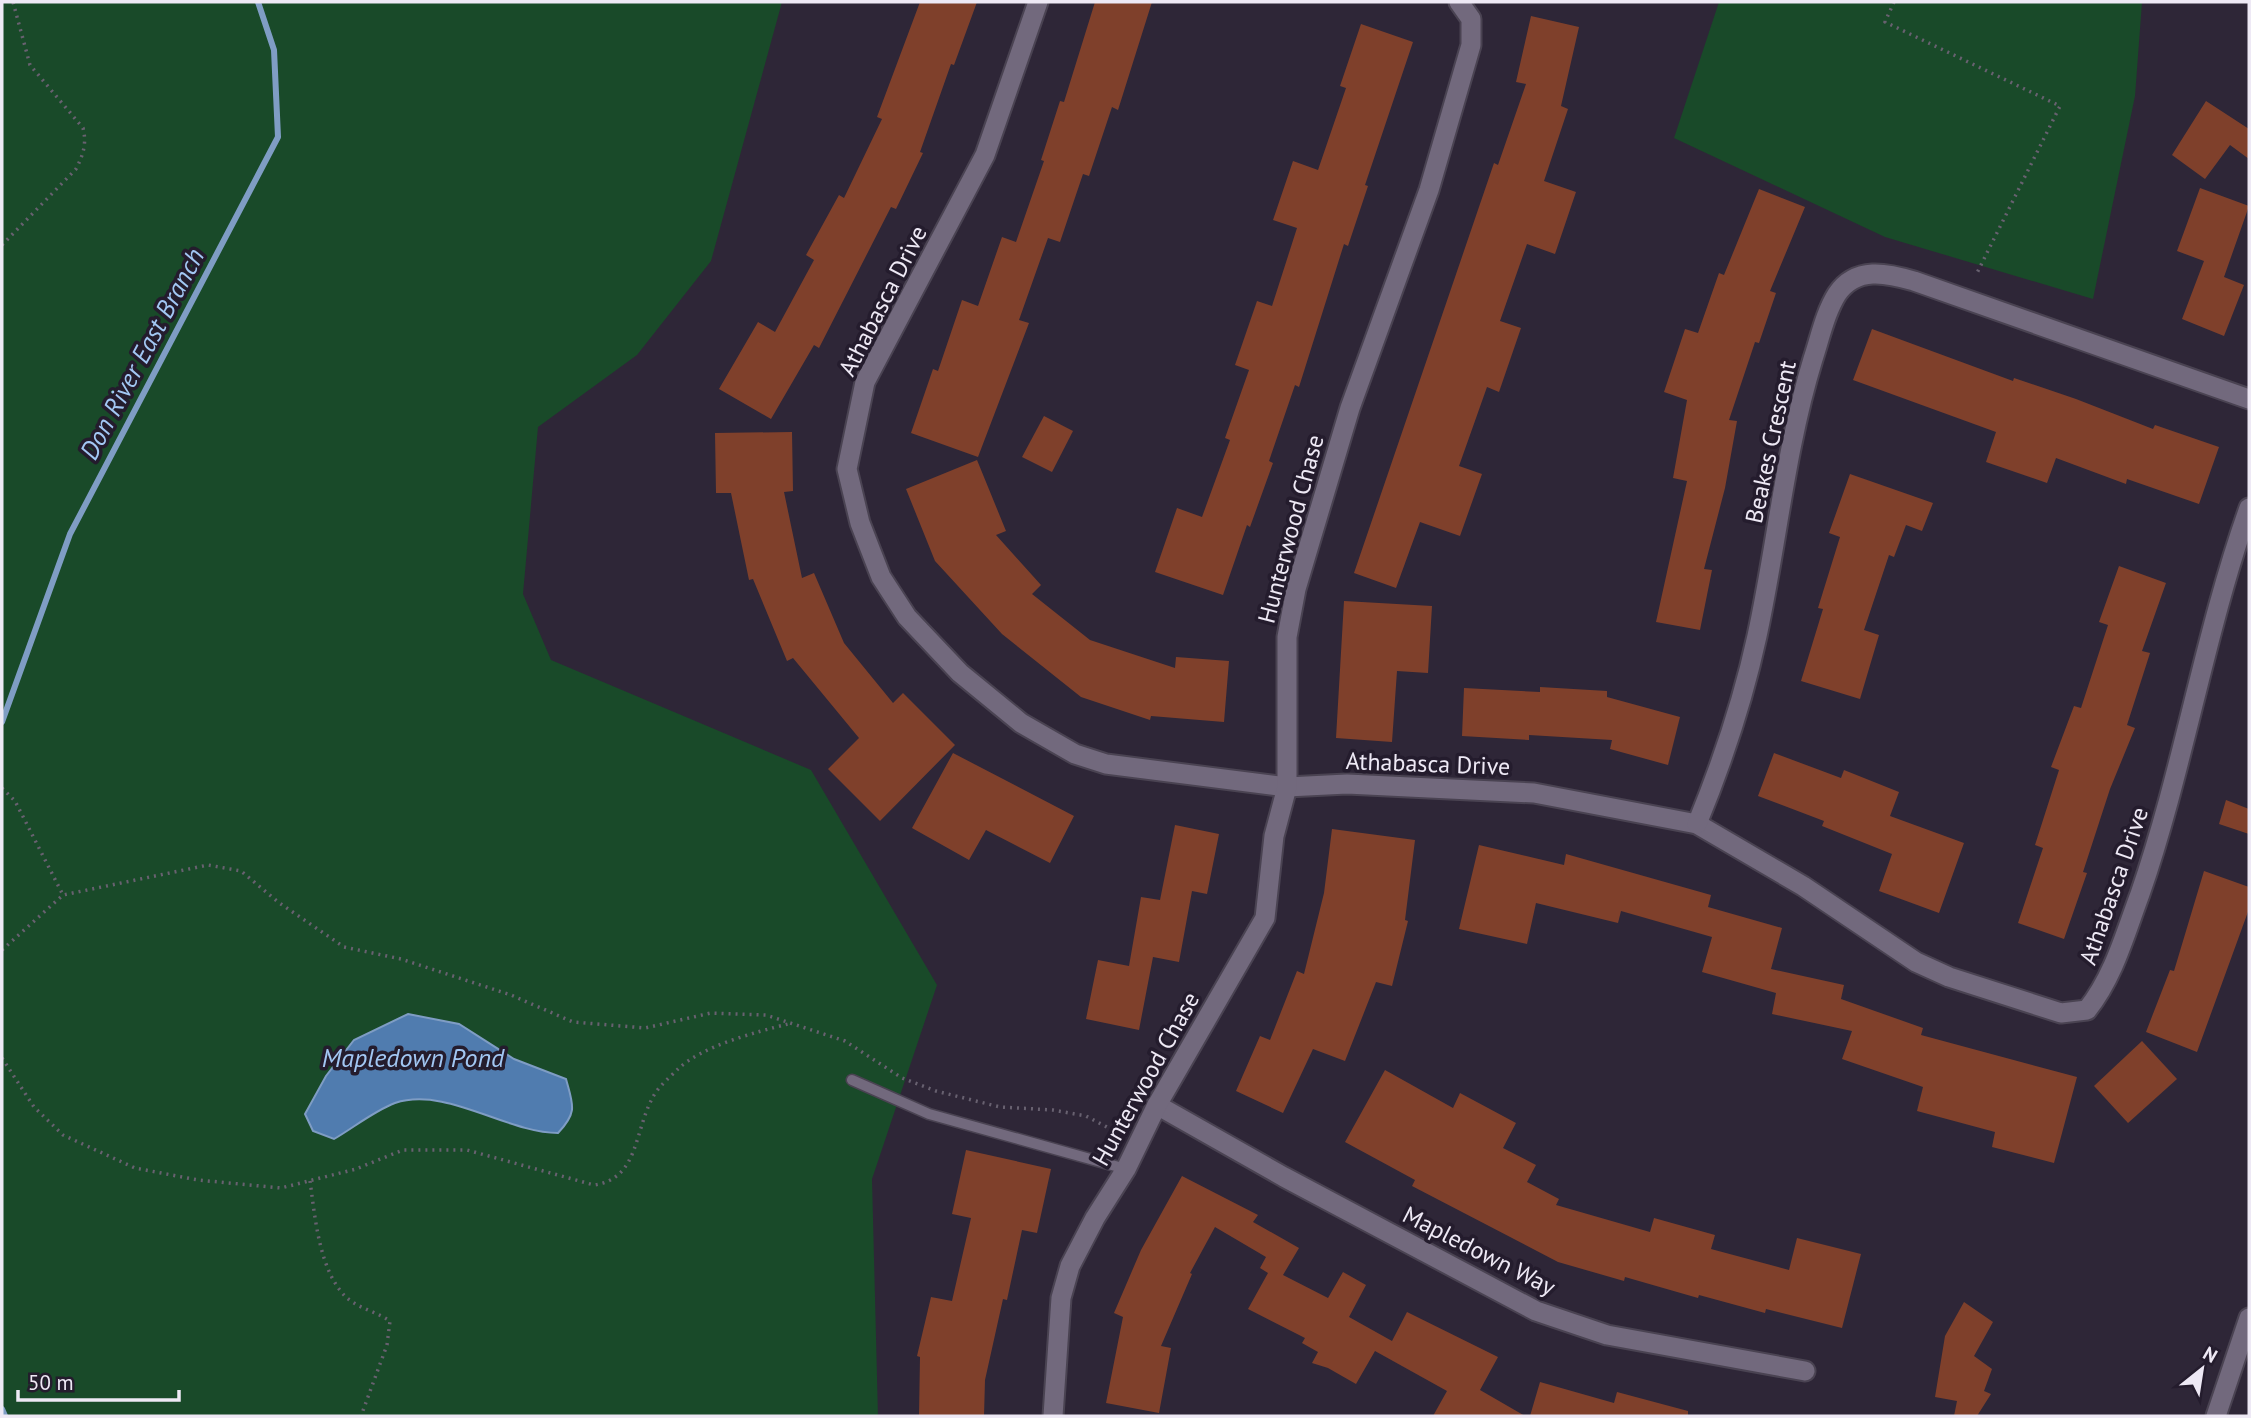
<svg xmlns="http://www.w3.org/2000/svg" width="2251" height="1418" font-family="'PT Sans',sans-serif">
<style>
.green{fill:#194a29}
.water{fill:#507caf;stroke:#7f9dc4;stroke-width:2}
.lines{fill:none;stroke-linecap:round;stroke-linejoin:round}
.stream{stroke:#7f9dc4;stroke-width:6}
.building{fill:#7f402b}
.service-casing{stroke:#4a4352;stroke-width:13}
.minor-casing{stroke:#4a4352;stroke-width:23}
.secondary-casing{stroke:#4a4352;stroke-width:23}
.path{stroke:#686170;stroke-width:3.5;stroke-dasharray:2 5;stroke-linecap:butt}
.service{stroke:#72697d;stroke-width:10}
.minor{stroke:#72697d;stroke-width:19}
.secondary{stroke:#72697d;stroke-width:19}
.labels{text-anchor:middle;stroke-width:7;stroke-linejoin:round;paint-order:stroke}
.street-label{font-size:24px;fill:#eee9f5;stroke:#241c2d}
.water-label{font-size:26px;font-style:italic;fill:#a2c7f3;stroke:#241c2d}
</style>
<rect width="100%" height="100%" fill="#2e2637"/>
<g class="green">
<path d="M2,2H782L711,261L637,355L538,427L523,594L551,660L811,770L937,985L872,1179L878,1416H2Z"/>
<path d="M1719,2H2142L2135,96L2093,299L1885,237L1674,138Z"/>
</g>
<path class="water" d="M408,1014L459,1024L514,1059L566,1079C573,1105 578,1112 558,1133C507,1133 446,1086 395,1103C374,1111 353,1128 334,1139L313,1131L305,1114L326,1076L354,1040Z"/>
<g class="lines">
<g class="stream">
<path d="M2,722L70,534L278,137L274,50L258,2"/>
<path d="M2,1409L5,1416"/>
</g>
</g>
<g class="building">
<path d="M920,2H977L954,65L951,64L920,152L923,153L896,209L891,207L819,348L814,345L771,419L719,389L758,322L775,332L814,260L806,255L839,195L844,198L882,119L877,117Z"/>
<path d="M1095,2H1152L1118,110L1112,107L1089,176L1083,174L1060,242L1048,238L1019,320L1029,323L978,457L911,433L933,369L938,371L962,300L978,306L1002,237L1016,242L1044,161L1041,160L1060,101L1064,102Z"/>
<path d="M1531,16L1579,27L1561,106L1568,109L1544,181L1576,192L1555,254L1527,244L1500,321L1521,328L1499,392L1487,387L1459,466L1482,474L1460,536L1420,522L1396,588L1354,573L1494,163L1498,165L1526,84L1516,82Z"/>
<path d="M1361,24L1413,42L1365,185L1368,186L1348,246L1344,244L1299,387L1295,385L1269,461L1273,463L1250,527L1247,525L1223,595L1155,572L1177,508L1202,517L1230,440L1225,438L1249,370L1235,365L1257,301L1272,306L1297,228L1273,220L1293,161L1318,170L1346,88L1340,86Z"/>
<path d="M2206,101L2249,129V159L2230,145L2205,179L2172,155Z"/>
<path d="M2200,188L2249,206L2224,277L2244,285L2224,336L2182,319L2204,261L2177,251Z"/>
<path d="M1759,189L1805,207L1770,291L1776,293L1759,343L1755,342L1729,420L1737,421L1725,488L1704,569L1712,570L1700,630L1656,622L1687,481L1673,478L1687,400L1664,392L1685,329L1698,333L1719,273L1724,275Z"/>
<path d="M1872,329L2013,381L2014,378L2076,399L2153,429L2155,425L2219,447L2199,504L2127,479L2126,484L2056,458L2047,483L1986,462L1996,432L1853,380Z"/>
<path d="M1044,416L1073,431L1052,472L1022,457Z"/>
<path d="M792,432L793,491L784,492L802,578L814,573L844,643L893,703L903,693L955,745L880,821L828,769L859,738L793,658L787,661L753,579L749,580L731,493H716L715,433Z"/>
<path d="M977,460L1006,531L996,535L1041,585L1032,594L1090,640L1175,668L1176,657L1229,661L1224,722L1151,716L1150,720L1081,697L1002,634L935,561L906,489Z"/>
<path d="M1850,474L1933,503L1922,531L1906,525L1894,557L1889,555L1864,630L1879,635L1860,699L1801,681L1823,609L1818,608L1840,537L1829,533Z"/>
<path d="M2119,566L2166,583L2142,651L2150,653L2127,725L2135,728L2110,789L2083,872L2087,873L2064,939L2018,923L2043,848L2035,845L2059,770L2051,767L2074,706L2081,708L2108,625L2099,622Z"/>
<path d="M1344,601L1432,606L1428,673L1397,671L1392,742L1336,738Z"/>
<path d="M1540,687L1607,691V697L1680,717L1668,765L1610,749L1612,740L1529,735V740L1462,736L1464,688L1540,692Z"/>
<path d="M953,753L1074,816L1050,863L986,830L969,860L912,828Z"/>
<path d="M1774,753L1841,778L1844,770L1899,792L1890,816L1964,843L1939,913L1879,891L1892,854L1822,826L1824,821L1758,796Z"/>
<path d="M2226,800L2249,809V834L2219,824Z"/>
<path d="M1175,825L1219,834L1207,894L1192,891L1179,962L1153,957L1139,1030L1086,1019L1098,960L1129,966L1141,897L1160,900Z"/>
<path d="M1332,829L1415,840L1405,920L1408,921L1392,986L1376,982L1345,1061L1313,1049L1283,1113L1236,1091L1260,1036L1270,1040L1297,971L1304,974L1324,893Z"/>
<path d="M1479,845L1564,865L1566,854L1711,895L1708,907L1782,928L1771,969L1844,985L1841,999L1923,1028L1921,1035L2077,1077L2054,1163L1992,1147L1995,1132L1917,1111L1923,1087L1842,1059L1852,1031L1772,1014L1776,993L1702,972L1712,937L1621,911L1618,923L1536,903L1527,944L1459,929Z"/>
<path d="M2204,871L2249,887V909L2197,1052L2146,1032L2170,970L2174,971Z"/>
<path d="M2142,1041L2177,1079L2128,1123L2094,1086Z"/>
<path d="M1385,1070L1453,1108L1460,1093L1516,1123L1503,1148L1536,1165L1527,1182L1559,1199L1556,1205L1650,1232L1654,1218L1715,1235L1711,1249L1789,1270L1797,1238L1861,1254L1842,1328L1766,1309L1765,1313L1699,1295L1698,1298L1625,1277L1624,1281L1558,1262L1412,1186L1415,1180L1345,1142Z"/>
<path d="M966,1150L1051,1169L1037,1233L1022,1230L1007,1300L1003,1299L985,1380L984,1416H919L920,1357L917,1356L931,1297L952,1301L971,1218L952,1214Z"/>
<path d="M1182,1176L1258,1215L1253,1222L1299,1248L1283,1275L1328,1298L1343,1272L1366,1285L1349,1317L1392,1341L1407,1312L1498,1357L1480,1390L1525,1416H1433L1447,1391L1375,1351L1356,1384L1328,1368L1312,1363L1318,1352L1302,1343L1305,1338L1248,1309L1268,1273L1260,1268L1266,1257L1215,1227L1190,1273L1192,1274L1161,1346L1171,1348L1159,1413L1106,1403L1123,1317L1114,1313L1141,1250Z"/>
<path d="M1964,1302L1993,1322L1974,1356L1992,1369L1984,1391L1991,1394L1977,1416H1954L1957,1401L1935,1397L1945,1336Z"/>
<path d="M1540,1382L1614,1403L1617,1392L1688,1411V1416H1530Z"/>
</g>
<g class="lines">
<defs>
<path id="service" d="M852,1080L929,1114L1126,1169"/>
<g id="minor">
<path d="M1038,2L985,155L865,382L847,469L860,523L881,577L907,617L960,673L1021,723L1075,754L1106,764L1287,787L1347,784L1534,793L1697,824L1803,886L1916,962L1949,977L2061,1013L2087,1010C2114,976 2125,934 2140,894C2184,767 2204,634 2249,508"/>
<path d="M1697,824C1722,763 1743,701 1757,636C1777,544 1785,450 1813,359C1820,338 1825,313 1837,294C1856,266 1887,273 1914,281L2249,399"/>
<path d="M1157,1105L1284,1177L1536,1311L1607,1335L1805,1371"/>
<path d="M1053,1416L1061,1298L1070,1266L1095,1218L1126,1169L1157,1105L1265,918L1274,836L1287,787V637L1296,589L1350,408L1429,190L1471,45V19L1459,2"/>
</g>
<path id="secondary" d="M2216,1416L2249,1318"/>
</defs>
<use href="#service" class="service-casing"/>
<use href="#minor" class="minor-casing"/>
<use href="#secondary" class="secondary-casing"/>
<g class="path">
<path d="M1894,2L1885,22L2060,106L1977,273"/>
<path d="M2,245L76,169C83,155 87,144 83,128L30,65L13,2"/>
<path d="M2,788L15,801L63,895"/>
<path d="M2,950L63,895L208,865L241,871L278,902L344,947L401,959L511,995L573,1022L645,1028L711,1013L766,1015L845,1041L902,1078L936,1091L1000,1107L1053,1110L1086,1116L1122,1135"/>
<path d="M2,1058L34,1107L63,1135L135,1168L198,1180L281,1188L356,1169L403,1150H467L594,1185C639,1179 634,1131 653,1097C658,1087 670,1077 678,1069C702,1046 756,1032 788,1024"/>
<path d="M310,1181C315,1216 319,1272 347,1298C360,1309 377,1312 390,1321L387,1345L361,1416"/>
</g>
<use href="#service" class="service"/>
<use href="#minor" class="minor"/>
<use href="#secondary" class="secondary"/>
</g>
<g class="labels">
<g class="street-label">
<text transform="translate(883 301) rotate(-63)" y="8">Athabasca Drive</text>
<text transform="translate(1771 442) rotate(-78)" y="8">Beakes Crescent</text>
<text transform="translate(1291 529) rotate(-75)" y="8">Hunterwood Chase</text>
<text transform="translate(1428 764) rotate(2)" y="8">Athabasca Drive</text>
<text transform="translate(2114 886) rotate(-71)" y="8">Athabasca Drive</text>
<text transform="translate(1146 1079) rotate(-61)" y="8">Hunterwood Chase</text>
<text transform="translate(1479 1251) rotate(27)" y="8">Mapledown Way</text>
</g>
<g class="water-label">
<text transform="translate(142 354) rotate(-62)" y="9">Don River East Branch</text>
<text x="413" y="1067">Mapledown Pond</text>
</g>
</g>
<rect width="2251" height="1418" fill="none" stroke="#eee9f5" stroke-width="7"/>
<g transform="translate(2202 1369) rotate(30)" stroke="#241c2d" stroke-width="5" paint-order="stroke">
<path d="M0-5L12 26L0 18L-12 26Z" fill="#eee9f5"/>
<text y="-10" font-size="19" font-weight="bold" text-anchor="middle" fill="#eee9f5">N</text>
</g>
<path d="M18 1390v10h161v-10" fill="none" stroke="#eee9f5" stroke-width="3.5"/>
<text x="28" y="1390" font-size="21" fill="#eee9f5" stroke="#241c2d" stroke-width="5" paint-order="stroke">50 m</text>
</svg>
